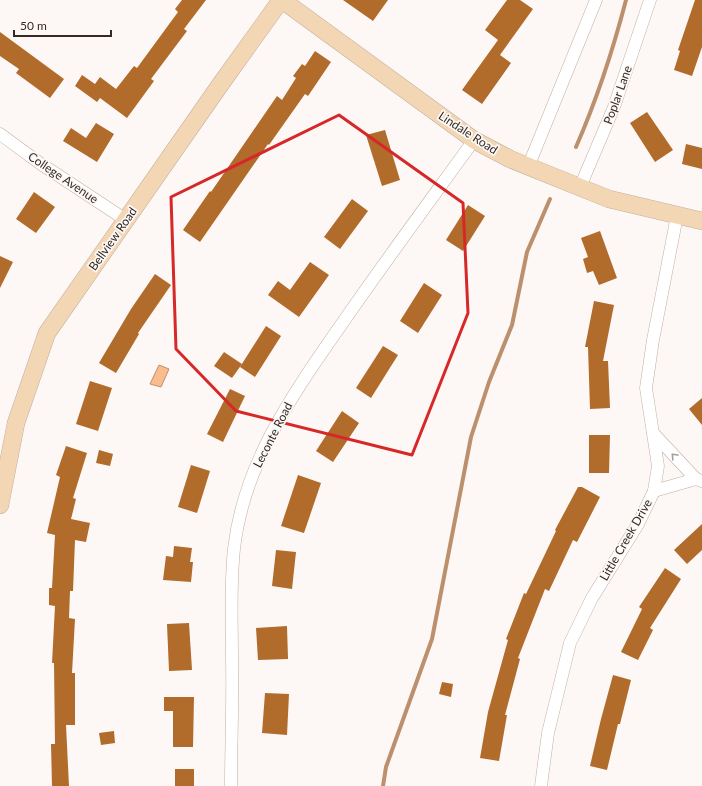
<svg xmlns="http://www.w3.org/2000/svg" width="702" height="786" font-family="Lato,sans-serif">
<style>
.water{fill:#f9bc8c;stroke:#bd906d}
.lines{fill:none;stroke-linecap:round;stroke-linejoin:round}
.stream{stroke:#bd906d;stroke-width:4}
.building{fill:#b16b2b}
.street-casing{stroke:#c2ae9f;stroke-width:13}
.secondary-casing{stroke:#c2ae9f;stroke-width:18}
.street{stroke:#fff;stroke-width:12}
.secondary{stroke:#f3d6b3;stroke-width:17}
.oneway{stroke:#a39f9d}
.marked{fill:none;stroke:#d62828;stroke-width:3;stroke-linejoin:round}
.labels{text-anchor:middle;stroke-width:3.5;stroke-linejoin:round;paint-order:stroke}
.street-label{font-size:12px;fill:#322a25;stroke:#fdf8f5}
</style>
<rect width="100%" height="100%" fill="#fdf8f5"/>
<path class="water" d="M159,365L169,369L161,387L150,384Z"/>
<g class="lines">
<g class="stream">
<path d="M576,147C597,99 613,50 626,0"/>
<path d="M383,786L386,767L432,639L471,437L489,382L512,325L527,252L550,199"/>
</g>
</g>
<g class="building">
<path d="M182,0H206L184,29L187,31L151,79L154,81L127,118L100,98L97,102L75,86L82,75L95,84L100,77L116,89L134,66L137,68L178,12L175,9Z"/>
<path d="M343,0H388L373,21Z"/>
<path d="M507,0H520L533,9L500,55L511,63L482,104L462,90L498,40L485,30Z"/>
<path d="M695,0H702V47L692,76L674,70L680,51L678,50Z"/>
<path d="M0,32L64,79L50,98L16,73L19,69L0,56Z"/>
<path d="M315,51L331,62L308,96L305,94L269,145L268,144L200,242L183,230L210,191L211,192L277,96L282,100L296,78L293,76L302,64L305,66Z"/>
<path d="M647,112L673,150L655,162L630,123Z"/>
<path d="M96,123L114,134L97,162L63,141L71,128L86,138Z"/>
<path d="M385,130L400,180L382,186L366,135Z"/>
<path d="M686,144L702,148V169L682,164Z"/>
<path d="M34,192L55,207L36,233L16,219Z"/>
<path d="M352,199L368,211L340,249L324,237Z"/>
<path d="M468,205L485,216L463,251L446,240Z"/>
<path d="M600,231L617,278L599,285L593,271L587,273L583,259L588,257L581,238Z"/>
<path d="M0,256L13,262L0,288Z"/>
<path d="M310,262L329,275L299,317L268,295L278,281L290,290Z"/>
<path d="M155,274L171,285L138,333L139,334L116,373L99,363L131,309Z"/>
<path d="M424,283L442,295L418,333L400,321Z"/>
<path d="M594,301L614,305L603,361H608L610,408L590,409L588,347H585Z"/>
<path d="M266,326L281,336L255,377L240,367Z"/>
<path d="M383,346L398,355L371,398L356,388Z"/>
<path d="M224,352L242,364L232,378L214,366Z"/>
<path d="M90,381L112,388L98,431L76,424Z"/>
<path d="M230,389L245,396L223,442L207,434Z"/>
<path d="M702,398V425L689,409Z"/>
<path d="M342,411L359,423L333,462L316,451Z"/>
<path d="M589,435H610L609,473H589Z"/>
<path d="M66,446L87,453L73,498L76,499L71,519L90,523L86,542L75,540L73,591H70L69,618L75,619L72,673H75V725H66L69,786H52L51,744H55L54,663H52L55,606L49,605V588H52L55,535L47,533L60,477L56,475Z"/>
<path d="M99,450L113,454L110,466L96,463Z"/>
<path d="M191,465L210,471L197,513L178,507Z"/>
<path d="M298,475L321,483L304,533L281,526Z"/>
<path d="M578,487H582L600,497L577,542L573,540L549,591L545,589L518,658L520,659L505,715H507L499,761L480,758L488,712L508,640L506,639L524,593L526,594L556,531L555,530Z"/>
<path d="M702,524V550L687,564L674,550Z"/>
<path d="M174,546L192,548L190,562H193L191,582L163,580L166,556L173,557Z"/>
<path d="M276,550L296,552L292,589L272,586Z"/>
<path d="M665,568L681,579L650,628L653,630L638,660L621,652L642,609L639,607Z"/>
<path d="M189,623L192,670L169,671L167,624Z"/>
<path d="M287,626L288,659L258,660L256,628Z"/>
<path d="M613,675L631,680L620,724H618L607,770L590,766L601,719Z"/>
<path d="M442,682L453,684L451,697L439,694Z"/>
<path d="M265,693L289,694L287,735L262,733Z"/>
<path d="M164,697H194L193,747H173V711H164Z"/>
<path d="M114,731L115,743L101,745L99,733Z"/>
<rect x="175" y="769" width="19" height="17"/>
</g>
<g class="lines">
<defs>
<g id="street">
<path d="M0,134L41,164L126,220"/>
<path d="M528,167L596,0"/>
<path d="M580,187L614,107L650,0"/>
<path d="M653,433L696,479L702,481"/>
<path d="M654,491L696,479"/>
<path d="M231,786C231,744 233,702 232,660C232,623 230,585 234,549C244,459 298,387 348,315C389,256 432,198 474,140"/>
<path d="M541,786L548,733L570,643L592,598L638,524L654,491L658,466L646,388L653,340L677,216"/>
</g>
<g id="secondary">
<path d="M282,0L474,140L510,159L609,199L702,221"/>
<path d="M0,505L16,423L47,333L220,85L281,0"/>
</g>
</defs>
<use href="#street" class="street-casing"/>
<use href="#secondary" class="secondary-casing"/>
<use href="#street" class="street"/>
<use href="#secondary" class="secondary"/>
</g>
<defs><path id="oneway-chevron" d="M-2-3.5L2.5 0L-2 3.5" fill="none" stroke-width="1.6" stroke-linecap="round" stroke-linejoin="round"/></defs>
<use class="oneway" href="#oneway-chevron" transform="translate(674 456) rotate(-133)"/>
<path class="marked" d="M339,115L463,203L468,313L412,455L236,411L176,349L171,197Z"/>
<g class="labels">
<g class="street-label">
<text transform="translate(618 95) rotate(-70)" y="4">Poplar Lane</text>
<text transform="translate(468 133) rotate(33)" y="4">Lindale Road</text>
<text transform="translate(63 178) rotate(34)" y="4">College Avenue</text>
<text transform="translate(113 239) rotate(-55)" y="4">Bellview Road</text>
<text transform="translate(273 435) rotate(-63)" y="4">Leconte Road</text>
<text transform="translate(626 540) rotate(-60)" y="4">Little Creek Drive</text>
</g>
</g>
<path d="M14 30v6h97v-6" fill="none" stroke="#322a25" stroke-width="2"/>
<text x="20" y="30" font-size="12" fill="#322a25" stroke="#fdf8f5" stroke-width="3" paint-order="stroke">50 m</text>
</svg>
